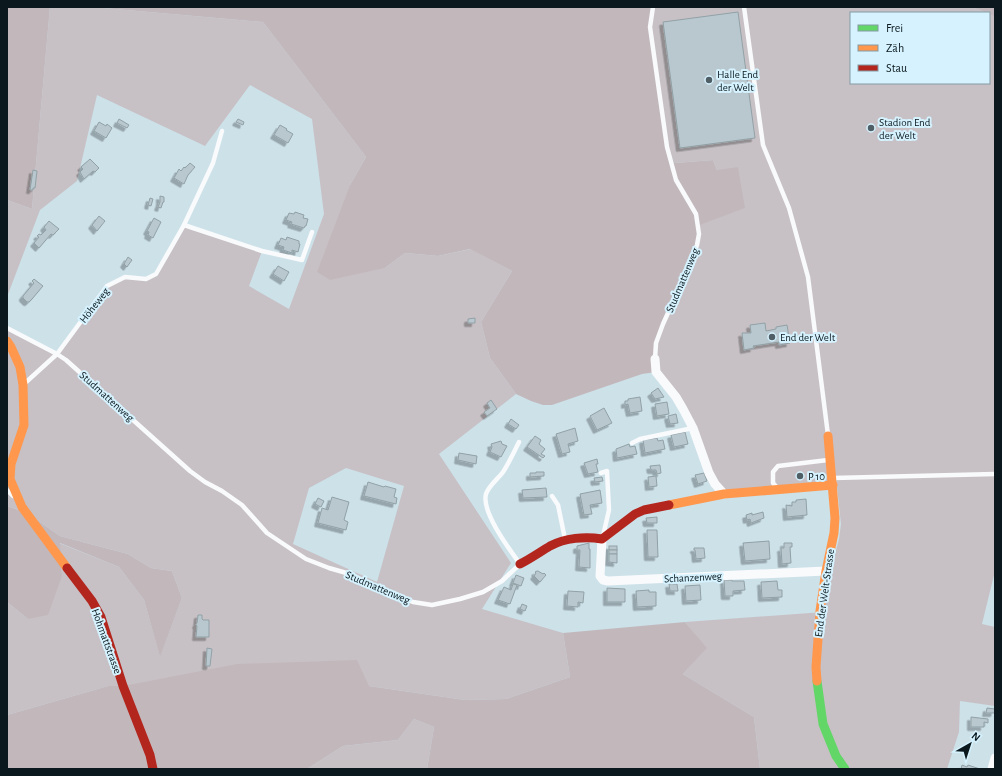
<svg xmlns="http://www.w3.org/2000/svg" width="1002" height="776" font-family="'Alegreya Sans',sans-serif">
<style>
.green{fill:#c7c1c5;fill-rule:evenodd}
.forest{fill:#c2b8bc}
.building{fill:#b9c8cf;stroke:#91a1a6;filter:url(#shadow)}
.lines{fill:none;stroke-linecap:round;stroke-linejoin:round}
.lane{stroke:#f8fafc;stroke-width:4.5}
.street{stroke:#f8fafc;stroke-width:9}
.fast{stroke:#63d668;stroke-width:9}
.slow{stroke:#ff974d;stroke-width:9}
.jam{stroke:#b3261e;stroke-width:9}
.poi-dot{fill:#4f5f65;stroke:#d5f2fe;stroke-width:1.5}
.labels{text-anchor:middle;stroke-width:4;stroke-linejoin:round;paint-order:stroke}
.poi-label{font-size:11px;fill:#0b191e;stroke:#d5f2fe;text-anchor:start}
.street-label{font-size:11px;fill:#0b191e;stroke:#d5f2fe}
</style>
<defs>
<filter id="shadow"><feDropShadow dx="-3.5" dy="3.5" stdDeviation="0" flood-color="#0004"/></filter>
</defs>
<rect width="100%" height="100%" fill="#cde1e9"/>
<g class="green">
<path d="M50,7H92L263,22L366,157L350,185L385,268L405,253L438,256L471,249L512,271L481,322L490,358L516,394L439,454L511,563L482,609L563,633L570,677L506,699L465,700L369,686H108L7,715V602L28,619L62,576L59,543L119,567L144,600L160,656L182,598L172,571L151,568L128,554L60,536L27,513L7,506V328L57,354L107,286L125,277L146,279L156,274L184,225L262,251L249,286L289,309L324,214L312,119L250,85L205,146L97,95L77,181L40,210L7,297V200L32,209ZM346,468L404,486L377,582L293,544L309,488Z"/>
<path d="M653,7H972L987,13H851V83H989V14L995,17V571L982,624L995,627V706L960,701L959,732L947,769H760L754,717L683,674L706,648L685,622L824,612L830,573L839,539L841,524L836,478L833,485L724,494L715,484L693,428L656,372V343L717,170L713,160L675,163L667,147L650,27Z"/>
<path d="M414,719L434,727L427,769H307L343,746L398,740Z"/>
</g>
<g class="forest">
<path d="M7,7H50L32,209L7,200Z"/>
<path d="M92,7H653L650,27L667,147L675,163L713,160L717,170L738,167L745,208L697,226V245L656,343V372L642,374L552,405H543L531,401L516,394L490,358L481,322L512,271L470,249L438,256L405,253L385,268L330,280L317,272L350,185L366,157L263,22Z"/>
<path d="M972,7H995V17L989,14V13H987Z"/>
<path d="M7,506L27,513L60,536L128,554L151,568L172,571L182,598L160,657L144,600L119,567L60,543L62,576L48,615L28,619L7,602Z"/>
<path d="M685,622L707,648L683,674L754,717L760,769H427L434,727L414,719L398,740L343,746L307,769H7V715L108,686H123L237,664L357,660L369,686L465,700L506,699L570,677L563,633Z"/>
</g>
<g class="building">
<path d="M738,12L755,138L680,148L663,22Z"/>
<path d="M119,119L129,125L127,128L117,123Z"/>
<path d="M238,119L244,122L243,125L236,122Z"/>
<path d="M99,122L106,126L107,124L112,128L106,138L94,131Z"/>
<path d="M280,125L287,129L286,130L293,134L288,143L274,135Z"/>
<path d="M90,159L99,168L95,172L93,171L84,179L80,172L83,169L81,167Z"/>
<path d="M190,163L195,167L188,175L184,184L174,178L179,169L181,171L184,167L185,168Z"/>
<path d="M33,170L37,171L35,188H33V190H30Z"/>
<path d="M160,196L164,197V202H163L161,208L158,207L160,202Z"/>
<path d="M150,198L153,199L151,206L148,205Z"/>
<path d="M295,212L304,215L303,218L308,219L306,226H305L304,228L291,224L292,222L286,220L289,213L294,214Z"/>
<path d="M99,216L105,221L97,231L92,225Z"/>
<path d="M154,218L161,222L153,238L148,235L149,232L147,231Z"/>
<path d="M49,221L59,229L53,235L51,234L39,248L34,243L39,237L37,236L39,234L41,235L46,230L44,227Z"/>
<path d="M287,237L299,241V244H300L298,252L292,250V253L283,250L284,247L278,245L281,238L286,240Z"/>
<path d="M128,257L132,260L127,267L124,264Z"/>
<path d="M278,266L289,272L284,281L273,274Z"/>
<path d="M34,279L43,286L32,299L29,302H27L23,298V296L34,283L32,281Z"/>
<path d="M475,318V323H468V319Z"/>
<path d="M765,323L766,331L776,329V327L787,325L790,343L779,345V342L753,346L754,348L744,350L742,333H751L750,325Z"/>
<path d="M658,388L664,397L655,399L651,393Z"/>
<path d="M640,397L642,411L630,413L628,404L625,405V401H628V399Z"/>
<path d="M491,400L497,409L487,416L484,412L490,408L487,403Z"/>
<path d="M667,402L669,414L657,416L655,404Z"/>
<path d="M604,408L612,423L597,430L590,416Z"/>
<path d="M676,414L678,423L670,424L668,416Z"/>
<path d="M511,419L519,425L516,429L508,424Z"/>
<path d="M575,428L578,441L568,444L570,452L562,454L556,434Z"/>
<path d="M685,432L688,444L674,447L671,435Z"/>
<path d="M535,436L541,440L539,444L545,449L541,454L545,456L543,458L527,447Z"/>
<path d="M657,438L658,441L663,440L665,449L645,453L643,440Z"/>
<path d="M501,441L502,444L507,446L501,457L490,452L492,447L491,444Z"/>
<path d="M629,444L630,447L635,446L637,454L617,458L616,449Z"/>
<path d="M459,453L477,456L476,464L458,460Z"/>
<path d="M597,459L598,464H596L598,472L588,474L584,463Z"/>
<path d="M660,465L661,473L657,474L656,470H651L650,466Z"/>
<path d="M536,472H544V476L530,477V473H536Z"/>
<path d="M704,473L707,481L698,484L695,475Z"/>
<path d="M656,476L657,486L649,487L648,477Z"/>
<path d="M602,477L603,481L595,482L594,478Z"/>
<path d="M368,482L384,487L385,486L396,489L394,497L397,498L396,504L364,496Z"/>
<path d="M546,488L547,497L523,498L522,490Z"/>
<path d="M600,490L602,503L590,505L592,514L584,515L580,494Z"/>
<path d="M332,497L349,502L344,520L348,522L346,530L318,523L322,508L328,510Z"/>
<path d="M318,498L324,501L321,507L315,504Z"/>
<path d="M806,499L807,515L787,517L786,505L792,506V502H796V500Z"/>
<path d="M763,512L764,518L751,523L750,519L747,520L746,515L752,513V515Z"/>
<path d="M657,517V523H647L646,518Z"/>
<path d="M647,530H657L658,557H648Z"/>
<path d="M769,541L770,559L745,561L743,543Z"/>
<path d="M589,543V549H590V568L579,567L580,550H577V546Z"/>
<path d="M784,543H792V547H790L791,563L782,564L781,548H784Z"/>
<rect x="609" y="546" width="8" height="4"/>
<path d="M694,548H704L705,558L696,559L695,550H694Z"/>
<rect x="609" y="550" width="8" height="4"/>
<path d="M609,554H617V563L609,562Z"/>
<path d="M537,571H538L543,574L544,573L546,575L540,582L534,576L536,573L535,572Z"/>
<path d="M516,575L524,578L521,586L513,583Z"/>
<path d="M724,580H732V581H744L745,590L733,591V596H725Z"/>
<path d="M777,581L778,590H782V597L762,598L761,582Z"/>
<path d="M513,584L517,585L510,604L498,600L504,587L511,590Z"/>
<path d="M669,584H677L678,591H670Z"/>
<path d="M700,585L701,600L686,601L685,586Z"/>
<path d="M607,588L625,589V602H607Z"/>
<path d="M649,590V592H656V606L637,607L636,591Z"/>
<path d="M568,591L584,592L583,603L578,602V607L567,606Z"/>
<path d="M522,604L527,606L525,611L520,609Z"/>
<path d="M198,615H202V619L203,620H209V637H196L197,626L196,625V624L197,623Z"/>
<path d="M207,648L212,649L210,666H206Z"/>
<path d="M987,708L995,709L994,713H986Z"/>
<path d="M971,717L988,719V723L984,722V727H971Z"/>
<path d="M962,765L967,767L968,765L980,769H961Z"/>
</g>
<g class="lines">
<g class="lane">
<path d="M653,7L650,27L667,147L676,180L696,214L699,234L697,245L691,262L663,324L656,343L655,359"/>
<path d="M744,7L763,145L789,208L808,277L828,435"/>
<path d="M184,225L262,251L302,260L312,232"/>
<path d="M7,328L57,354L66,360L190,471L205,482L222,491L242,505L267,533L306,559L329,568L350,574L388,593L413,602L432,605L460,599L483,592L502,581L520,564C510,550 481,512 486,494C489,485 498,479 503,472C509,463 514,452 519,442"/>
<path d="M24,384L57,354L107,286L125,277L146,279L156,274L184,225L213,163L222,131"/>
<path d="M632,443L640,439L693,428"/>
<path d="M601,473L607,471L609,510L603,536"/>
<path d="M833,478L995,474"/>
<path d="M778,489L773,483V472L778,466L828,460"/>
<path d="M7,490L13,496"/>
<path d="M552,496L558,505L565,539"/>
</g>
<g class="street">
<path d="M655,359L656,372L676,397L683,409L693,428L709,473L715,484L724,494"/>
<path d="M602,539L600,576L603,580L608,581L826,571"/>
<path d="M992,769L995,758"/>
</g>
<path class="fast" d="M817,681L823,724L836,756L845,769"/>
<g class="slow">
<path d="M7,341L11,347L20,367L23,385L24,425L11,464L10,479L22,507L67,568"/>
<path d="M669,505L724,494L833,485"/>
<path d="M817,681L816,667L820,611L826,571L834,533L835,518L828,436"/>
</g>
<g class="jam">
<path d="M520,564C530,559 540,552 550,546C565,538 585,536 602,539L635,514L644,510L669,505"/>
<path d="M67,568L92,601L101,617L123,686L150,755L153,769"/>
</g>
</g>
<g class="poi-dot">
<circle cx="709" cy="80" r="4"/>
<circle cx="871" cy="128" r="4"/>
<circle cx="772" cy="337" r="4"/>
<circle cx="800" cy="476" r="4"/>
</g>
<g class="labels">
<g class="poi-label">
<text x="717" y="78">Halle End<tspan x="717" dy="13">der Welt</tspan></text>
<text x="879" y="126">Stadion End<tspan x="879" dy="13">der Welt</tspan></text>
<text x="780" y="341">End der Welt</text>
<text x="808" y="480">P 10</text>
</g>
<g class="street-label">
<text transform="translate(682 280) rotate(-67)" y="4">Studmattenweg</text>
<text transform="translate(94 305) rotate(-52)" y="4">Höheweg</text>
<text transform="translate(107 396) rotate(42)" y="4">Studmattenweg</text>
<text transform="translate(693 577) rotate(-3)" y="4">Schanzenweg</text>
<text transform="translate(378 587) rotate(23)" y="4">Studmattenweg</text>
<text transform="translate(824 593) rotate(-82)" y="4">End der Welt-Strasse</text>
<text transform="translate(107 641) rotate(70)" y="4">Hohmattstrasse</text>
</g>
</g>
<rect width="1002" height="776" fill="none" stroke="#0b191e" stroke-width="16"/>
<rect x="850" y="12" width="140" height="72" fill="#d5f2fe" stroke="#849ba4"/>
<rect x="858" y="25" width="20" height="6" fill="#63d668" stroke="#849ba4"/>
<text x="886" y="32" font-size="12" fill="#0b191e">Frei</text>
<rect x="858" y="45" width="20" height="6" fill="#ff974d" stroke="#849ba4"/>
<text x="886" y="52" font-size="12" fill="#0b191e">Zäh</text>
<rect x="858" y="65" width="20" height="6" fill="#b3261e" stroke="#849ba4"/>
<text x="886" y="72" font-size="12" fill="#0b191e">Stau</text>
<g transform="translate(970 744) rotate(39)" stroke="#d5f2fe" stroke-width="3" paint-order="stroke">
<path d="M0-3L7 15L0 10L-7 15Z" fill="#0b191e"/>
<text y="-6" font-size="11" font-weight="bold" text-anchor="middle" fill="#0b191e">N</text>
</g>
</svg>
